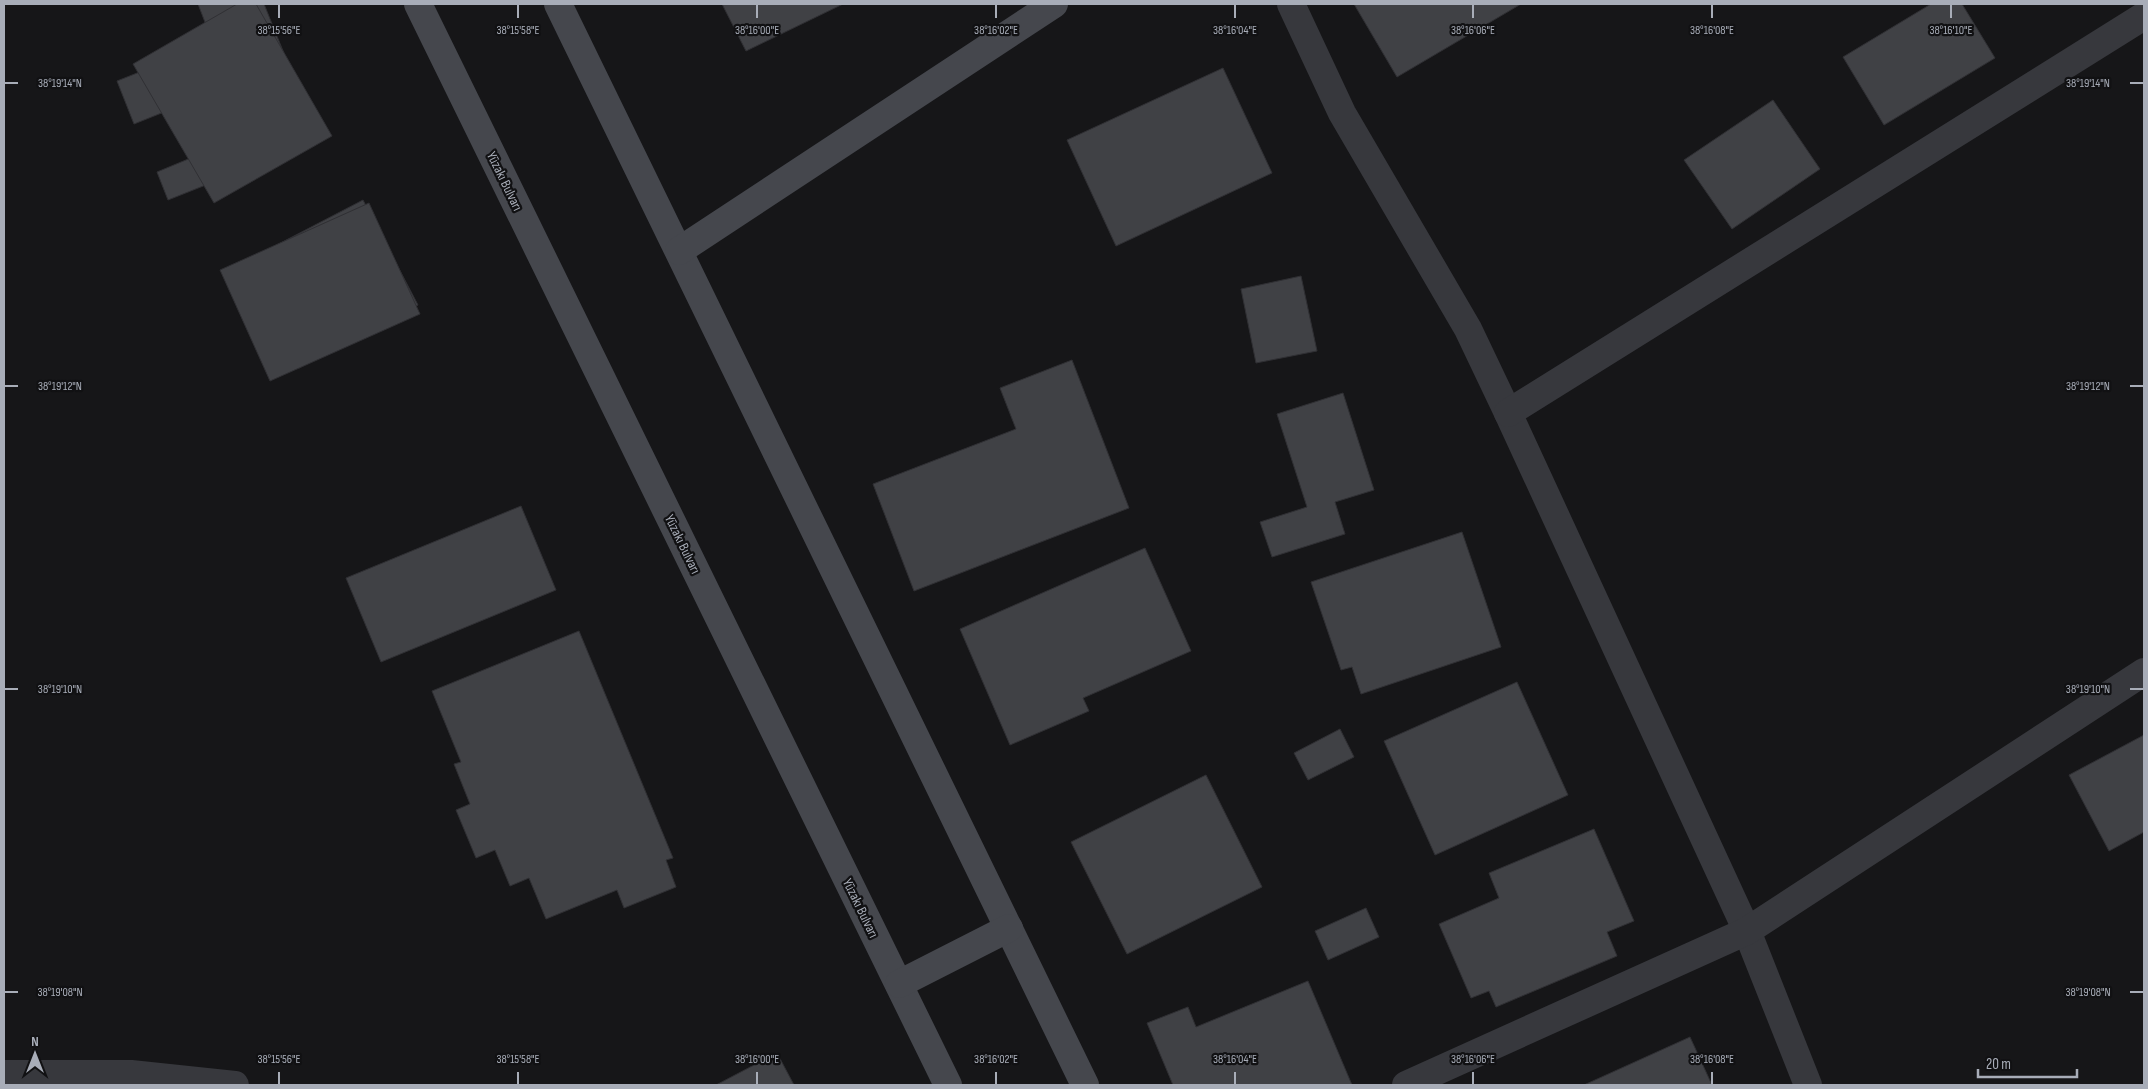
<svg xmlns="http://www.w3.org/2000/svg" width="2148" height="1089" font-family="'Sofia Sans Condensed',sans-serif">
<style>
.building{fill:#404145;stroke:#303034}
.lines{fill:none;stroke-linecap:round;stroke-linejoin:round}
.street{stroke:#37383d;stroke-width:28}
.secondary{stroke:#45474d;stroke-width:28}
.ticks{fill:none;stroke:#a8adb8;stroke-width:2}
.labels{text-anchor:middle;stroke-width:4.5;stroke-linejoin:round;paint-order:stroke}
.street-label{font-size:14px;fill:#a8adb8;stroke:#111113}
.ticks-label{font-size:12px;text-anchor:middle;fill:#a8adb8;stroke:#111113;stroke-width:4.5;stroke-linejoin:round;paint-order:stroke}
</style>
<rect width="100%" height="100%" fill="#161618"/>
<g class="building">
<path d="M198,4H264L319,140L168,200L157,172L198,155L179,106L134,124L117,81L213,43Z"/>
<path d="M237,4H256L332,136L214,203L133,64Z"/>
<path d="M722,4H843L746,51Z"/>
<path d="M1354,4H1521L1397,77Z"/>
<path d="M1931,4H1962L1995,58L1884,125L1843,57Z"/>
<path d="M1223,68L1272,173L1116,246L1067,140Z"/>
<path d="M1773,100L1820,169L1732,229L1684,160Z"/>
<path d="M363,200L418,305L299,368L244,262Z"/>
<path d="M369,203L420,314L270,381L220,270Z"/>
<path d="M1301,276L1317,351L1256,363L1241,289Z"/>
<path d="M1072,360L1129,508L914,591L873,484L1016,429L1000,388Z"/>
<path d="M1343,393L1374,490L1335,502L1345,534L1272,557L1260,522L1307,507L1277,414Z"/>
<path d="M521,506L556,590L381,662L346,578Z"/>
<path d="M1462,532L1501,647L1361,694L1352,667L1341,670L1311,582Z"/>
<path d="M1145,548L1191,651L1083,698L1089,711L1010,745L960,629Z"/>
<path d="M579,631L673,858L666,860L676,887L624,908L617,890L546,919L529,878L510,886L495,850L476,858L456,810L470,804L454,764L461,762L432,691Z"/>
<path d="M1517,682L1568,795L1435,855L1384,741Z"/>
<path d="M1340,729L1354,757L1308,780L1294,753Z"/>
<path d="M2144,735V832L2109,851L2069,775Z"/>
<path d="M1206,775L1262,887L1127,954L1071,842Z"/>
<path d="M1594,829L1634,921L1607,932L1617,956L1496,1007L1489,991L1471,998L1439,924L1499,898L1489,873Z"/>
<path d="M1366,908L1379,937L1328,960L1315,931Z"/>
<path d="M1308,981L1352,1085H1173L1147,1023L1188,1007L1196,1027Z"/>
<path d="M1690,1037L1712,1085H1584Z"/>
<path d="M777,1053L794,1085H716Z"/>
</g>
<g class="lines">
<g class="street">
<path d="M1291,4L1342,113L1468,329L1508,413L1747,931L1808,1085"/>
<path d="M1508,413L2144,16"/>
<path d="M4,1074H131L235,1085"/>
<path d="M1406,1085L1747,931L2144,672"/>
</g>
<g class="secondary">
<path d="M418,4L948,1085"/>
<path d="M558,4L1085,1085"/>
<path d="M679,251L1054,4"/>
<path d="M899,984L1009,928"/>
</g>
</g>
<path class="ticks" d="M279,5V18M518,5V18M757,5V18M996,5V18M1235,5V18M1473,5V18M1712,5V18M1951,5V18M5,83H18M2130,83H2143M5,386H18M2130,386H2143M5,689H18M2130,689H2143M5,992H18M2130,992H2143M279,1072V1084M518,1072V1084M757,1072V1084M996,1072V1084M1235,1072V1084M1473,1072V1084M1712,1072V1084"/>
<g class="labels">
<g class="street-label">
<text transform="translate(505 181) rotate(64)" y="5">Yüzakı Bulvarı</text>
<text transform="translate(683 544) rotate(64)" y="5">Yüzakı Bulvarı</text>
<text transform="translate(861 908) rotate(64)" y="5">Yüzakı Bulvarı</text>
</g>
</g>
<g class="ticks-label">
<text x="279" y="34">38°15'56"E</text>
<text x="518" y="34">38°15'58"E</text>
<text x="757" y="34">38°16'00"E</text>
<text x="996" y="34">38°16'02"E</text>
<text x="1235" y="34">38°16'04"E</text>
<text x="1473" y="34">38°16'06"E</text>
<text x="1712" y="34">38°16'08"E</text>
<text x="1951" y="34">38°16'10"E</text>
<text x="60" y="87">38°19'14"N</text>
<text x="2088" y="87">38°19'14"N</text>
<text x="60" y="390">38°19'12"N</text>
<text x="2088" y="390">38°19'12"N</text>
<text x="60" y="693">38°19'10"N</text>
<text x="2088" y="693">38°19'10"N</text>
<text x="60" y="996">38°19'08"N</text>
<text x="2088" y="996">38°19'08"N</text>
<text x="279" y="1063">38°15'56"E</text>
<text x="518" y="1063">38°15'58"E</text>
<text x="757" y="1063">38°16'00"E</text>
<text x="996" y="1063">38°16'02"E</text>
<text x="1235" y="1063">38°16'04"E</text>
<text x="1473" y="1063">38°16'06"E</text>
<text x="1712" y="1063">38°16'08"E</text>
</g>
<rect width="2148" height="1089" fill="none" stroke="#a8adb8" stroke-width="10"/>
<g transform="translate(35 1054)" stroke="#111113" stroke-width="4" paint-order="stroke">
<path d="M0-4L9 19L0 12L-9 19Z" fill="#a8adb8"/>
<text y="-8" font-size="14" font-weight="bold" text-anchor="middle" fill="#a8adb8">N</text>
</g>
<path d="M1978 1069v8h99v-8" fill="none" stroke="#a8adb8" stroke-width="2.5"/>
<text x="1986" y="1069" font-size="15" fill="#a8adb8" stroke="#111113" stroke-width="4" paint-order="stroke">20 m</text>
</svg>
